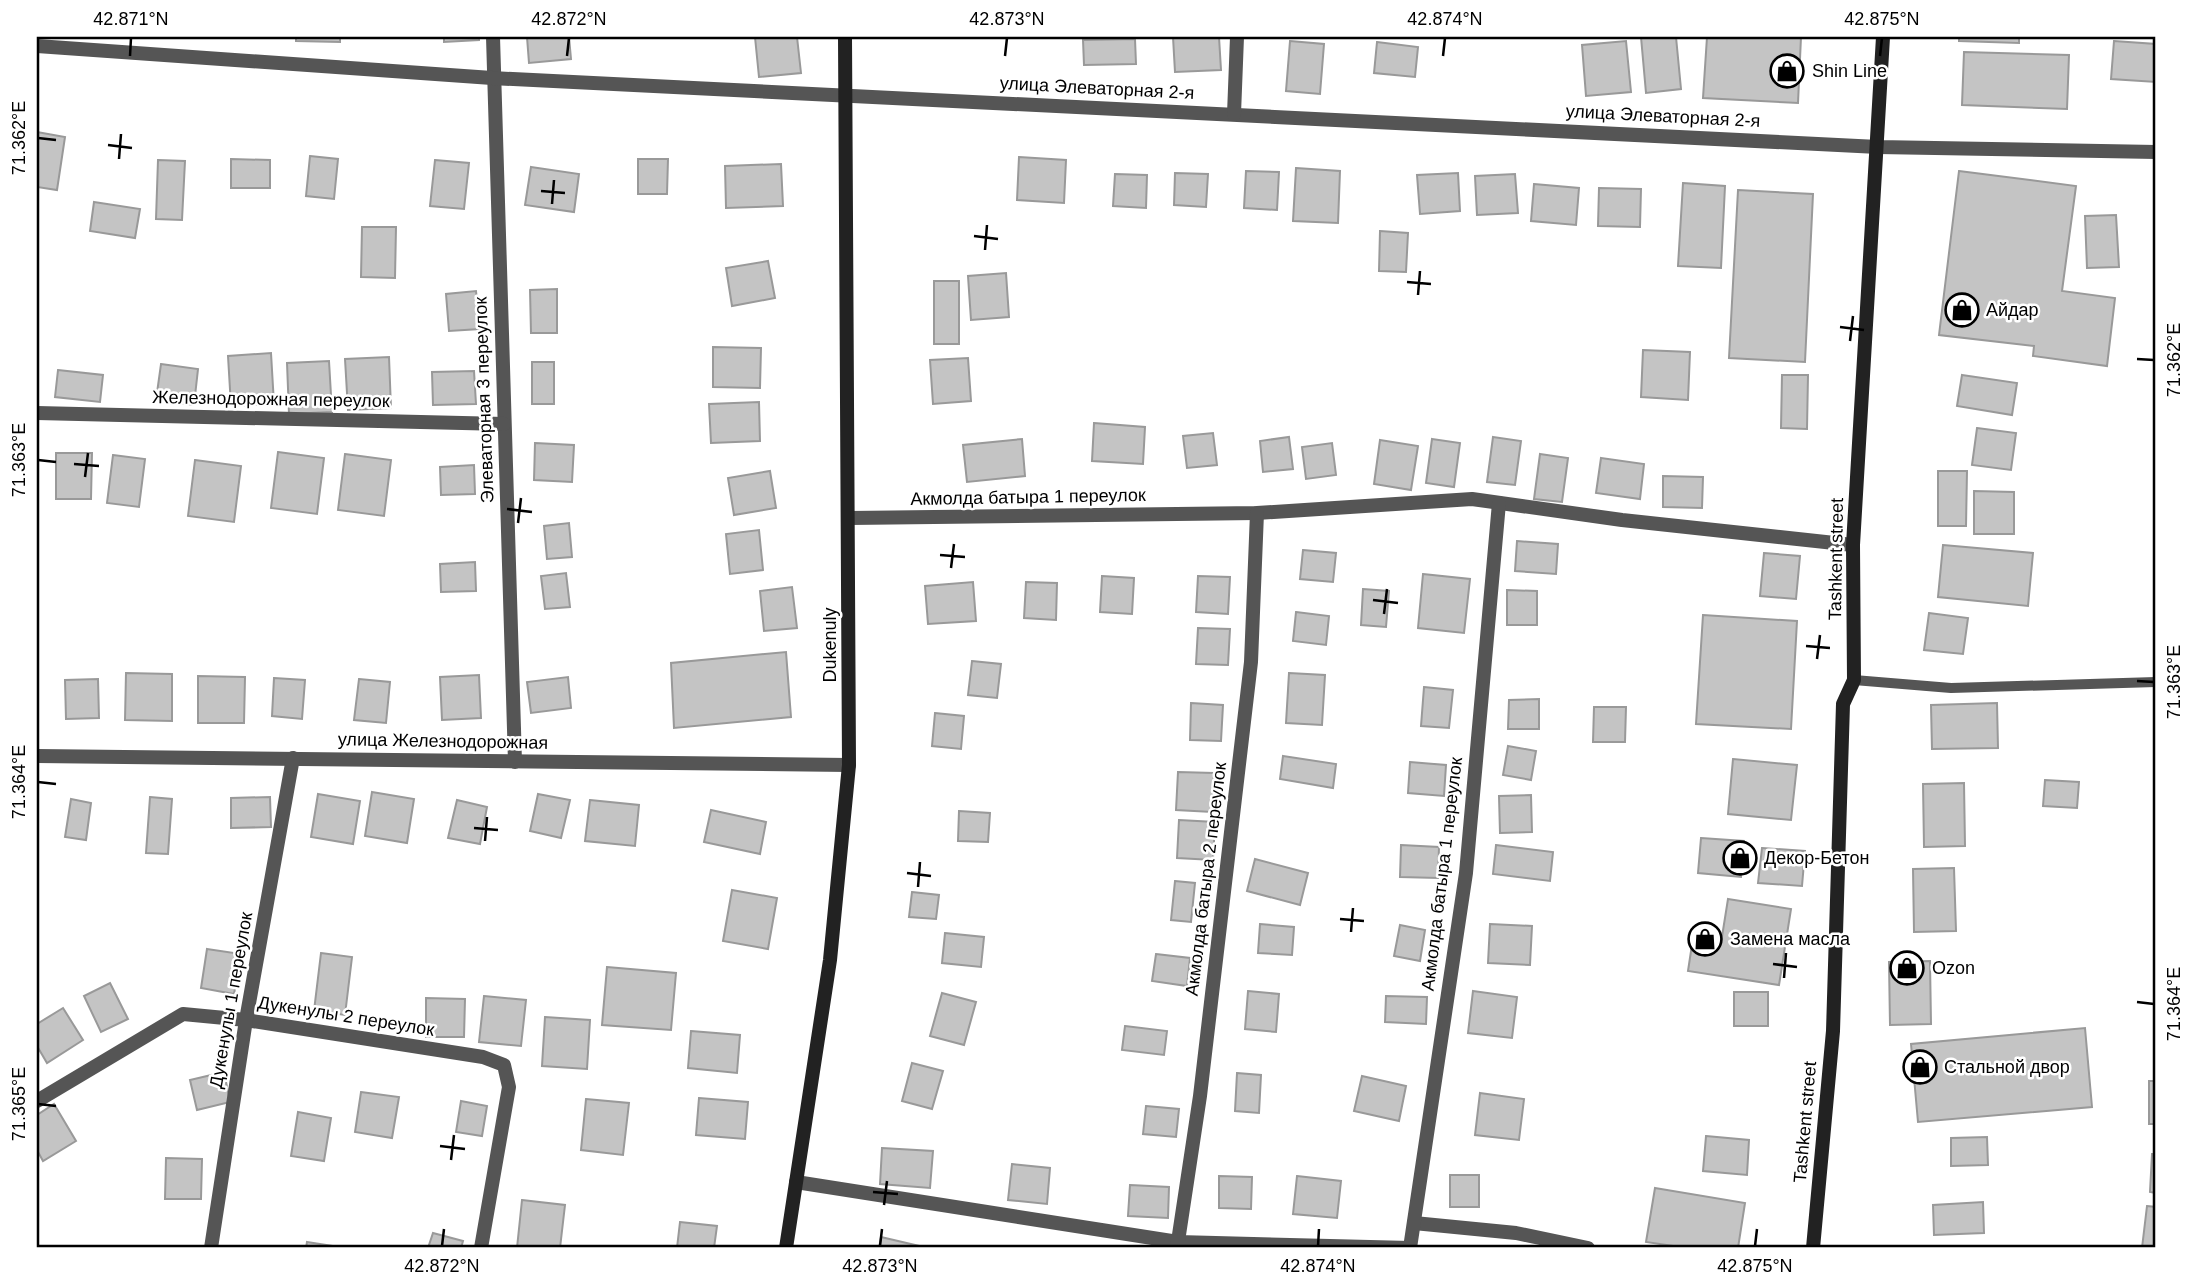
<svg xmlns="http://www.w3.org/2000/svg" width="2193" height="1285" font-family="Helvetica,sans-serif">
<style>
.building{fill:#c4c4c4;stroke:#999;stroke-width:2}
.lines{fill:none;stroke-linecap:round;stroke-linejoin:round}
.lane{stroke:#555;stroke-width:10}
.street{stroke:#555;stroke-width:14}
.secondary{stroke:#222;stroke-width:14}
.ticks{fill:none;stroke:#000;stroke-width:2.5}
.labels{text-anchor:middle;stroke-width:5;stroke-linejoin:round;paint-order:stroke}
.poi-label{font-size:18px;fill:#000;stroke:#fff;text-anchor:start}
.street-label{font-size:18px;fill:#000;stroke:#fff}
.neatline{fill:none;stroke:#000;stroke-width:2.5}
.ticks-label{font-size:18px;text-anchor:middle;fill:#000}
</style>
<rect width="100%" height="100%" fill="#fff"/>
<g class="building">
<path d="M296,37H340V42L296,41Z"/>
<path d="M444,37H479V40L444,42Z"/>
<path d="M527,37H569L571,59L529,63Z"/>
<path d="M755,37H797L801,73L759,77Z"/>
<path d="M1173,37H1219L1221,70L1175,72Z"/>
<path d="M1641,37H1676L1681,89L1646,93Z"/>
<path d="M1707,37H1801L1798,103L1703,98Z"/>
<path d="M1959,37H2019V43L1959,41Z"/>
<path d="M1135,39L1136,64L1084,65L1083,40Z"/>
<path d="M1290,41L1324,44L1320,94L1286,91Z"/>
<path d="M1626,41L1631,92L1586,96L1582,45Z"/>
<path d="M2114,41L2156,44V82L2111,79Z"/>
<path d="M1377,42L1418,47L1415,77L1374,73Z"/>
<path d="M1964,52L2069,55L2067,109L1962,105Z"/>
<path d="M37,132L65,137L57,190L37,187Z"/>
<path d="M310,156L338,159L334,199L306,196Z"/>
<path d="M1019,157L1066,160L1064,203L1017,200Z"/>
<path d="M231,159L270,160V188H231Z"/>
<path d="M638,159H668L667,194H638Z"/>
<path d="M158,160L185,161L182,220L156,219Z"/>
<path d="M435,160L469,163L464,209L430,206Z"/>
<path d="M781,164L783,206L726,208L725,166Z"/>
<path d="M531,167L579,174L574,212L525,205Z"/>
<path d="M1296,168L1340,171L1338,223L1293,221Z"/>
<path d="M1246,171L1279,172L1277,210L1244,208Z"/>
<path d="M1959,171L2076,186L2062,291L2115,298L2107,366L2033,356L2034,346L1939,335Z"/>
<path d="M1175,173L1208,174L1206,207L1174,205Z"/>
<path d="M1458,173L1460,211L1420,214L1417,175Z"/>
<path d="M1115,174L1147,175L1146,208L1113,206Z"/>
<path d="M1515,174L1518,213L1477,215L1475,176Z"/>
<path d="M1683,183L1725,186L1721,268L1678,266Z"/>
<path d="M1534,184L1579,188L1576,225L1531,221Z"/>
<path d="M1599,188L1641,189L1640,227L1598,226Z"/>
<path d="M1738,190L1813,194L1805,362L1729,358Z"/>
<path d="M94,202L140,209L135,238L90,231Z"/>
<path d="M2116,215L2119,267L2087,268L2085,216Z"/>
<path d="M362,227H396L395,278L361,277Z"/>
<path d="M1380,231L1408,233L1406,272L1379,271Z"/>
<path d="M768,261L775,298L732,306L726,268Z"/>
<path d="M1006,273L1009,317L971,320L968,276Z"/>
<rect x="934" y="281" width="25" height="63"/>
<path d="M557,289V333H531L530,290Z"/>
<path d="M476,291L480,329L449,331L446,294Z"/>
<path d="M713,347L761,348L760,388L713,387Z"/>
<path d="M1643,350L1690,352L1688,400L1641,397Z"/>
<path d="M271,353L274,404L231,406L228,356Z"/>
<path d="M389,357L391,408L348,410L345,359Z"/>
<path d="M968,358L971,401L933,404L930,360Z"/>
<path d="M329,361L332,412L289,414L287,363Z"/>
<rect x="532" y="362" width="22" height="42"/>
<path d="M161,364L198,369L194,405L156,400Z"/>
<path d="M58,370L103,375L100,402L55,397Z"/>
<path d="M474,371L476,404L433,405L432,372Z"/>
<path d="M1782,375H1808L1807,429L1781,428Z"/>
<path d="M1962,375L2017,383L2012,415L1957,406Z"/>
<path d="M759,402L760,441L711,443L709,404Z"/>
<path d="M1094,423L1145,427L1143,464L1092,461Z"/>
<path d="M1977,428L2016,433L2011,470L1972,465Z"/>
<path d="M1213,433L1217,465L1187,468L1183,436Z"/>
<path d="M1289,437L1293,469L1263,472L1260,441Z"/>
<path d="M1493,437L1521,441L1515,485L1487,482Z"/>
<path d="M1022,439L1025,476L967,482L963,445Z"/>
<path d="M1432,439L1460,443L1454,487L1426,483Z"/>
<path d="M1380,440L1418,446L1411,490L1374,484Z"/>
<path d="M535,443L574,445L572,482L534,480Z"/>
<path d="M1332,443L1336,475L1306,479L1302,447Z"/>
<path d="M278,452L324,458L317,514L271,508Z"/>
<path d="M56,453H92L91,499H56Z"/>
<path d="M345,454L391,460L384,516L338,510Z"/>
<path d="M1540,454L1568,458L1562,502L1534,499Z"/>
<path d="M113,455L145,459L139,507L107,503Z"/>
<path d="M1601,458L1644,464L1640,499L1596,493Z"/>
<path d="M195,460L241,466L234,522L188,516Z"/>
<path d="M474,465L475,494L441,495L440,467Z"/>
<path d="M770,471L776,508L734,515L728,478Z"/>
<path d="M1938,471H1967L1966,526H1938Z"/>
<path d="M1663,476L1703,477L1702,508L1663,507Z"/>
<path d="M1974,491L2014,492V534H1974Z"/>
<path d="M569,523L572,557L547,559L544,526Z"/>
<path d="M759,530L763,570L730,574L726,534Z"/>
<path d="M1517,541L1558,544L1556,574L1515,571Z"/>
<path d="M1943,545L2033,553L2028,606L1938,597Z"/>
<path d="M1303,550L1336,553L1333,582L1300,579Z"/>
<path d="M1764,553L1800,556L1796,599L1760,596Z"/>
<path d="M475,562L476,591L441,592L440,564Z"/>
<path d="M566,573L570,607L545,609L541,576Z"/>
<path d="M1423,574L1470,579L1464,633L1418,628Z"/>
<path d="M1102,576L1134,578L1132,614L1100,612Z"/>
<path d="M1198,576L1230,577L1228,614L1196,612Z"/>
<path d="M973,582L976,621L928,624L925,586Z"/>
<path d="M1026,582L1057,583L1056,620L1024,618Z"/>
<path d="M792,587L797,628L764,631L760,591Z"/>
<path d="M1363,589L1389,591L1386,627L1361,625Z"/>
<path d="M1507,590L1537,591V625H1507Z"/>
<path d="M1296,612L1329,616L1326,645L1293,641Z"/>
<path d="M1929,613L1968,618L1963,654L1924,650Z"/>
<path d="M1703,615L1797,621L1791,729L1696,724Z"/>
<path d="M1198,628L1230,629L1228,665L1196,664Z"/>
<path d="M786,652L791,717L674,728L671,663Z"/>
<path d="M972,661L1001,664L997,698L968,695Z"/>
<path d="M126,673L172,674V721L125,720Z"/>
<path d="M1289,673L1325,675L1322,725L1286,723Z"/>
<path d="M479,675L481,718L442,720L440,677Z"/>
<path d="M198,676L245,677L244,723H198Z"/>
<path d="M568,677L571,708L531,713L527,682Z"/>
<path d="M274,678L305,680L302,719L272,716Z"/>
<path d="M98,679L99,718L66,719L65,680Z"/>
<path d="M359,679L390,682L386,723L354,720Z"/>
<path d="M1424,687L1453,690L1449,728L1421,726Z"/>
<path d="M1539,699V729H1508L1509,700Z"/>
<path d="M1191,703L1223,705L1221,741L1190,740Z"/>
<path d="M1997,703L1998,748L1932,749L1931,705Z"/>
<path d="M1594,707H1626L1625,742H1593Z"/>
<path d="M935,713L964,716L961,749L932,746Z"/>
<path d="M1508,746L1536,751L1531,780L1503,775Z"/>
<path d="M1283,756L1336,764L1333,788L1280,779Z"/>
<path d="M1733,759L1797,765L1791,820L1728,814Z"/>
<path d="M1410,762L1446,765L1444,796L1408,793Z"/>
<path d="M1178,772L1214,773L1212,812L1176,810Z"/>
<path d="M2045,780L2079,782L2077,808L2043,806Z"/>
<path d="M1964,783L1965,846L1924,847L1923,784Z"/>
<path d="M372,792L414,799L407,843L365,836Z"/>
<path d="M318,794L360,801L353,844L311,837Z"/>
<path d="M538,794L570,800L561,838L530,831Z"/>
<path d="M1531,795L1532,832L1500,833L1499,796Z"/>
<path d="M150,797L172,799L168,854L146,853Z"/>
<path d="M270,797L271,827L231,828V798Z"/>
<path d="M71,799L91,803L86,840L65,837Z"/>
<path d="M457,800L487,807L480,844L448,838Z"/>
<path d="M590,800L639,805L635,846L585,841Z"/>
<path d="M711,810L766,822L760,854L704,842Z"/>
<path d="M959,811L990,813L988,842L958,841Z"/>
<path d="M1179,820L1215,822L1213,860L1177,858Z"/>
<path d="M1701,838L1744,841L1741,877L1698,873Z"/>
<path d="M1401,845L1439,847L1438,878L1400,877Z"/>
<path d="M1496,845L1553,852L1550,881L1493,874Z"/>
<path d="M1762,848L1805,851L1802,886L1758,883Z"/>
<path d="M1255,859L1308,873L1300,905L1247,891Z"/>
<path d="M1954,868L1956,931L1914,932L1913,869Z"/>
<path d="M1175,881L1195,883L1191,922L1171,920Z"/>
<path d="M732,890L777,898L768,949L723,941Z"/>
<path d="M912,892L939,895L936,919L909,917Z"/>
<path d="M1728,899L1791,909L1779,985L1688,971L1693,938L1721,943Z"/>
<path d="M1260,924L1294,927L1292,955L1258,953Z"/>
<path d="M1490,924L1532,926L1530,965L1488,963Z"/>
<path d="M1400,925L1425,930L1420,961L1394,956Z"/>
<path d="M945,933L984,937L981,967L942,963Z"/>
<path d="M207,949L241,954L234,994L201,988Z"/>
<path d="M321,953L352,957L345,1015L314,1011Z"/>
<path d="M1156,954L1190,958L1187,986L1152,981Z"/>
<path d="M1930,961L1931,1024L1890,1025L1889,962Z"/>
<path d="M607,967L676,973L671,1030L602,1025Z"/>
<path d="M110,983L128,1019L101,1032L84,996Z"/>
<path d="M1248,991L1279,994L1276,1032L1245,1029Z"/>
<path d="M1473,991L1517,997L1512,1038L1468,1033Z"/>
<rect x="1734" y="992" width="34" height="34"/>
<path d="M942,993L976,1002L964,1045L930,1036Z"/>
<path d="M484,996L526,1000L521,1046L479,1042Z"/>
<path d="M1386,996L1427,997L1426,1024L1385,1022Z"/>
<path d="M426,998L465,999L464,1037H426Z"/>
<path d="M63,1008L83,1040L47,1063L37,1046V1024Z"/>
<path d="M545,1017L590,1020L587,1069L542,1066Z"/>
<path d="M1125,1026L1167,1031L1164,1055L1122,1050Z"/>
<path d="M2085,1028L2092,1107L1918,1122L1911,1044Z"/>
<path d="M691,1031L740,1035L737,1073L688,1068Z"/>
<path d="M912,1063L943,1071L932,1109L902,1101Z"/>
<path d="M224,1072L230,1102L197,1110L190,1080Z"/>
<path d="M1237,1073L1261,1075L1259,1113L1235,1111Z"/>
<path d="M1362,1076L1406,1086L1399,1121L1354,1111Z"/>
<rect x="2149" y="1081" width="7" height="43"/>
<path d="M361,1092L399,1097L392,1138L355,1132Z"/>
<path d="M1480,1093L1524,1099L1519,1140L1475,1135Z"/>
<path d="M699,1098L748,1102L745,1139L696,1135Z"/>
<path d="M586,1099L629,1103L623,1155L581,1150Z"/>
<path d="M461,1101L487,1106L482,1136L456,1132Z"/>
<path d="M54,1104L76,1141L43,1161L37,1150V1115Z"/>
<path d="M1146,1106L1179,1109L1176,1137L1143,1134Z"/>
<path d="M298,1112L331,1118L324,1161L291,1156Z"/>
<path d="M1706,1136L1749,1140L1747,1175L1703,1171Z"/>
<path d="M1987,1137L1988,1165L1951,1166V1138Z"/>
<path d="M882,1148L933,1151L930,1188L880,1184Z"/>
<path d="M2152,1154H2156V1193L2150,1192Z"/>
<path d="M166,1158L202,1159L201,1199H165Z"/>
<path d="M1012,1164L1050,1168L1047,1204L1008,1200Z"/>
<rect x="1450" y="1175" width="29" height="32"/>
<path d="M1219,1176L1252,1177L1251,1209L1219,1208Z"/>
<path d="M1297,1176L1341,1181L1337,1218L1293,1214Z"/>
<path d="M1130,1185L1169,1187L1168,1218L1128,1216Z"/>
<path d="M1655,1188L1745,1203L1738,1248H1687L1646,1242Z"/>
<path d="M522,1200L565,1205L560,1248H517Z"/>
<path d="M1983,1202L1984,1233L1934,1235L1933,1205Z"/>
<path d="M2147,1206L2156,1207V1248H2142Z"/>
<path d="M680,1222L717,1226L714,1248H677Z"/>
<path d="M433,1233L463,1241L461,1248H428Z"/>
<path d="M881,1237L928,1248H879Z"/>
<path d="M307,1242L340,1247V1248H306Z"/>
</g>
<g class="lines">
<path class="lane" d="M1854,680L1951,688L2156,682"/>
<g class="street">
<path d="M493,37L515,762"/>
<path d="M37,46L492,78L1878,147L2156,152"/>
<path d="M1234,114L1237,37"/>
<path d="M37,413L504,424"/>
<path d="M850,518L1257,513L1472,499L1622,520L1853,545"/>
<path d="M37,756L849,765"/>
<path d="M37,1101L183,1014L246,1020L483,1057L504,1065L509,1087L481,1248"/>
<path d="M796,1182L1178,1242L1410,1248"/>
<path d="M1414,1223L1516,1233L1588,1248"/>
<path d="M211,1248L246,1020L293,758"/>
<path d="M1177,1248L1200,1096L1251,662L1257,513"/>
<path d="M1410,1248L1466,873L1499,503"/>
</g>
<g class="secondary">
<path d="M786,1248L830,960L849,765L845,37"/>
<path d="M1813,1248L1833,1031L1843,704L1854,680L1853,545L1883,37"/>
</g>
</g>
<path class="ticks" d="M130,56L131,38M567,56L569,38M1005,56L1007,38M1443,56L1445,38M1880,56L1882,38M38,138L56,140M108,145L132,148M119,159L121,134M541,191L565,193M552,204L554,180M974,236L998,239M985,250L987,225M1407,282L1431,284M1418,295L1420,271M1840,327L1864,330M1850,341L1853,316M2137,359L2154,360M38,460L56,462M74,464L99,466M85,477L88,453M507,509L532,512M518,523L521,498M940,555L965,557M951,568L954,544M1373,600L1398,603M1384,614L1387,589M1806,646L1830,648M1817,659L1820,635M2137,681L2154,682M38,782L56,784M474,828L498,830M485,841L487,817M907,873L931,876M918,887L920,862M1340,919L1364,921M1351,932L1353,908M1773,964L1797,967M1784,978L1786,953M2137,1002L2154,1004M38,1104L56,1106M440,1146L465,1149M451,1160L454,1135M873,1192L898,1194M884,1205L887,1181M442,1246L444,1229M880,1246L882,1229M1318,1246L1319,1229M1755,1246L1757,1229"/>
<defs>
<symbol id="shop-ring" viewBox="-11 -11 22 22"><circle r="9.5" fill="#fff" stroke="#000" stroke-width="1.5"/><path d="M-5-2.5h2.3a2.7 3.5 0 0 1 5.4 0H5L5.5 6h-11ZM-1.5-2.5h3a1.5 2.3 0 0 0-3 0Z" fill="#000"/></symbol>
</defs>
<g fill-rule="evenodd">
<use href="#shop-ring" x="1768" y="52" width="38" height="38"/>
<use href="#shop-ring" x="1943" y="291" width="38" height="38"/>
<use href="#shop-ring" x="1721" y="839" width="38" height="38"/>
<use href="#shop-ring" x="1686" y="920" width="38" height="38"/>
<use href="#shop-ring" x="1888" y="949" width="38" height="38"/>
<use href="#shop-ring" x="1901" y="1048" width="38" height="38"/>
</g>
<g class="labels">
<g class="poi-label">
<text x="1812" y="77">Shin Line</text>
<text x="1986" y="316">Айдар</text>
<text x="1764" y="864">Декор-Бетон</text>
<text x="1730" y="945">Замена масла</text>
<text x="1932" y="974">Ozon</text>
<text x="1944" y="1073">Стальной двор</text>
</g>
<g class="street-label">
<text transform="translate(1097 88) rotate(3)" y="6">улица Элеваторная 2-я</text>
<text transform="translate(1663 116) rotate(3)" y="6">улица Элеваторная 2-я</text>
<text transform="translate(271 399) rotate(1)" y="6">Железнодорожная переулок</text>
<text transform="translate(484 400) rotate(-92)" y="6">Элеваторная 3 переулок</text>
<text transform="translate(1028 497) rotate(-1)" y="6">Акмолда батыра 1 переулок</text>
<text transform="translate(1836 559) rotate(-89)" y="6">Tashkent street</text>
<text transform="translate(830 645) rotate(-90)" y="6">Dukenuly</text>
<text transform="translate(443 741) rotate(1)" y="6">улица Железнодорожная</text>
<text transform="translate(1442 874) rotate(-83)" y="6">Акмолда батыра 1 переулок</text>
<text transform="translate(1206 879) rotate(-83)" y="6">Акмолда батыра 2 переулок</text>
<text transform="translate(231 1000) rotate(-80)" y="6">Дукенулы 1 переулок</text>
<text transform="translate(346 1016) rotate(9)" y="6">Дукенулы 2 переулок</text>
<text transform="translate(1805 1122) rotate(-85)" y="6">Tashkent street</text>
</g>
</g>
<rect width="2193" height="1285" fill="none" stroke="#ffffff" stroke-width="77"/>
<rect x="38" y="38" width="2116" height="1208" class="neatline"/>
<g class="ticks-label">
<text x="131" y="25">42.871°N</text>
<text x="569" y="25">42.872°N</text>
<text x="1007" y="25">42.873°N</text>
<text x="1445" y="25">42.874°N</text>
<text x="1882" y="25">42.875°N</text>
<text transform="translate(19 138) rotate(-90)" y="6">71.362°E</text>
<text transform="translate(2174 360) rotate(-90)" y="6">71.362°E</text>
<text transform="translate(19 460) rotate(-90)" y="6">71.363°E</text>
<text transform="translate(2174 682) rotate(-90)" y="6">71.363°E</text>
<text transform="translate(19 782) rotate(-90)" y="6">71.364°E</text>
<text transform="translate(2174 1004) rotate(-90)" y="6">71.364°E</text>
<text transform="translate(19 1104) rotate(-90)" y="6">71.365°E</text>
<text x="442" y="1272">42.872°N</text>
<text x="880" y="1272">42.873°N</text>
<text x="1318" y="1272">42.874°N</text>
<text x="1755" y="1272">42.875°N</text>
</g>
</svg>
